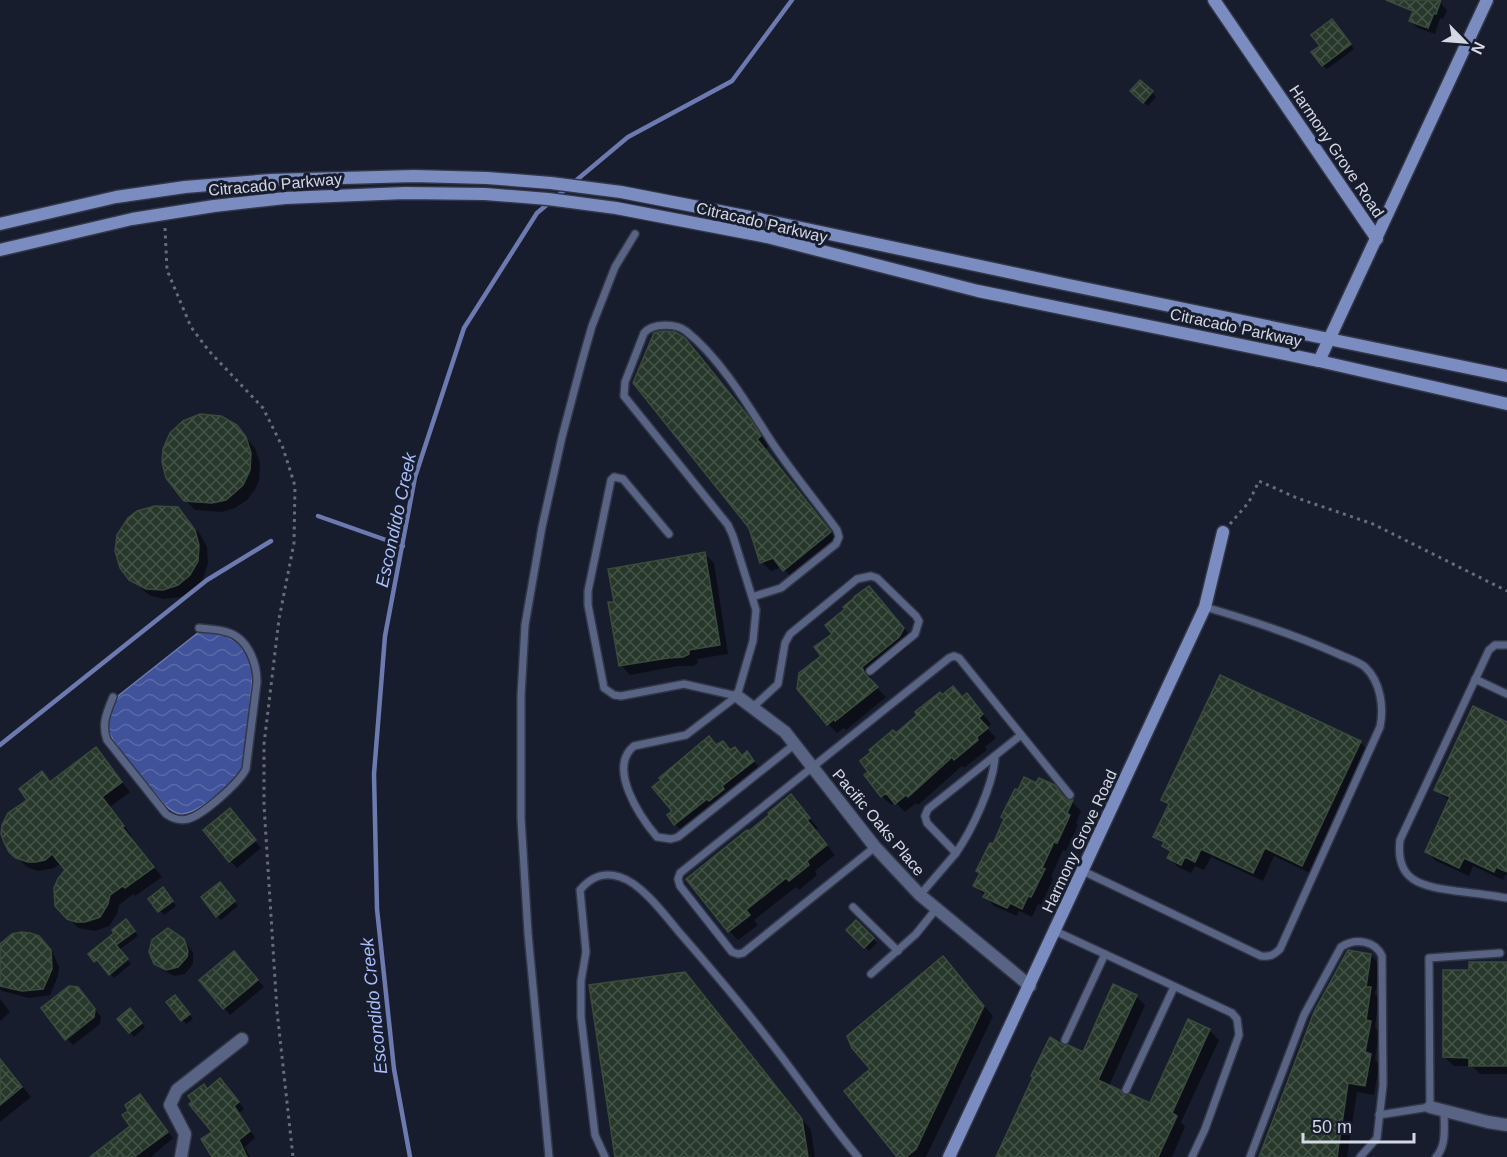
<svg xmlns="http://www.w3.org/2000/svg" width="1507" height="1157" font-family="Arial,sans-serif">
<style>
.water{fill:url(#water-waves);stroke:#6c7ab0;stroke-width:1.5}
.shadow{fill:#0007}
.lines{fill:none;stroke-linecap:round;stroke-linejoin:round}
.stream{stroke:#6c7ab0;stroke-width:4.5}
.building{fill:url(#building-cross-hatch);stroke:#3a4b3c;stroke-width:1.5}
.lane-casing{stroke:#323747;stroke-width:10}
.street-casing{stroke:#323747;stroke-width:15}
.secondary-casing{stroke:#323747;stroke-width:15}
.path{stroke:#676c7b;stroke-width:3;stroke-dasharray:3 4.5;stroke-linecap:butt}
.lane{stroke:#596485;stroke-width:7}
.street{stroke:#596485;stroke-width:12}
.secondary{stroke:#7b8cc0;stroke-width:12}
.labels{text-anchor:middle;stroke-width:6;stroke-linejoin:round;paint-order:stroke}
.street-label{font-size:16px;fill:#d4d8e4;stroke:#181d2e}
.water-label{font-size:18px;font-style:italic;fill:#aabefb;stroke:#181d2e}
</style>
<defs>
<pattern id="water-waves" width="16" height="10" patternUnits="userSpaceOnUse" patternTransform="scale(1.5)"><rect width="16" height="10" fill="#3f529a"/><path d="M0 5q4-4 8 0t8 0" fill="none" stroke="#5a6aa8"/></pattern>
<pattern id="building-cross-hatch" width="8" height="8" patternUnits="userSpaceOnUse" patternTransform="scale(1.5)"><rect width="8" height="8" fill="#27382a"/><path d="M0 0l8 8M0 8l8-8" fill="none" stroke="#455449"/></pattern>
</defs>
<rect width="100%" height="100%" fill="#181d2e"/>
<path class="water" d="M199,632C230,633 245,636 253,669L245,762C243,767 242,772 239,775C229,787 196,815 180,814C174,813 169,809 164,804C153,790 109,743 108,727C107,717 112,705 118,696Z"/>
<g class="shadow">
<path d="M1410,0H1443L1441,4L1447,10L1443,19L1440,18L1435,34L1418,28L1411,21L1413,14L1407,8Z"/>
<path d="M1336,25L1354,49L1327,69L1323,65L1322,46Z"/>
<path d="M1141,82L1156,97L1148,106L1132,91Z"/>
<path d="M684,339L761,432L769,446L765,449L840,542L793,579L782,567L771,571L762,562Z"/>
<path d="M236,426L255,448L260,463L259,480L256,488L247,500L235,508L222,512L195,510L185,500Z"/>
<path d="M177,509L200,534L207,547L208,563L203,579L194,590L181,597L163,599L149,595L125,574Z"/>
<path d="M705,554L714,563L728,654L697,659L698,663L693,666H678L630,675L621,665L615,603Z"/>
<path d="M878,597L912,638L908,647L870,677L874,685L886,697L846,730L844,728L837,733L828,724L823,656Z"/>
<path d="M942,697L963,698L976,705L991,724L987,728L996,738L985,747L987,750L964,768L962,766L918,805L916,803L905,812L895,802L891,805L882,796L896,734Z"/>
<path d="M1507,723V876L1505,875L1503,880L1473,866L1469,876L1436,861L1427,852L1450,801L1436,790Z"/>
<path d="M1360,742L1369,752L1312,874L1274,856L1263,881L1211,857L1204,870L1195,866L1191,873L1178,867L1169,858L1171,853L1155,836L1169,806L1162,800Z"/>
<path d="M96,749L130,792L110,807L132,836L130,837L162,877L135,896L133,894L119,905L117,914L109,926L95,931L78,928L57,905L66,870L61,863L54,868L38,871L27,867L10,851L29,800L42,773L52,782Z"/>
<path d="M731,751L742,757L747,753L762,771L730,796L732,799L719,810L717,807L684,833L675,824Z"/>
<path d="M1037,785L1054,787L1067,801L1072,802L1081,811L1076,823L1078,825L1066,851L1063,850L1051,877L1053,879L1041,905L1038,904L1032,917L1019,911L1017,916L994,906L975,885L1018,792Z"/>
<path d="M791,796L818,828L815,830L835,855L815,871L817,875L799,890L796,887L754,920L758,925L738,940L729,931L749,833Z"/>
<path d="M236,817L261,848L237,868L230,861Z"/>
<path d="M224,888L238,906L221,920L217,916Z"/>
<path d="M167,893L176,906L164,915L150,899Z"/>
<path d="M856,922L877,943L869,951L848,930Z"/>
<path d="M130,925L138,936L119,950L131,964L114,978L102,964L100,965L90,954L116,933Z"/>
<path d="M183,940L193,952V964L185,974L174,976L163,970L155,963Z"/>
<path d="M45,943L52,951L59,967L58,976L50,995L29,998L2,991L0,989V946Z"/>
<path d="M234,953L264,987L230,1015L224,1008Z"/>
<path d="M1371,955L1380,965L1375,994L1379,998L1375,1027L1379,1032L1375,1060L1379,1065L1374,1095L1357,1092L1347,1157H1261Z"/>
<path d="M943,958L993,1016L926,1157H899L872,1069Z"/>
<path d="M1507,963V1074H1480L1472,1066H1454L1445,1057L1470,971Z"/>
<path d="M694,983L811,1130L815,1157H616Z"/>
<path d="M84,996L101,1017L100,1024L73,1045L67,1039Z"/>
<path d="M1136,996L1145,1005L1109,1086L1120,1091L1125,1096L1150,1105L1209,1030L1219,1040L1181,1122L1185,1127L1172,1157H996L998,1152L1000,1153L1063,1047L1083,1054Z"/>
<path d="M0,999L10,1012L0,1021Z"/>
<path d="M179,1001L193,1019L186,1024L168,1002Z"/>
<path d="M134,1014L145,1027L134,1037L119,1019Z"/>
<path d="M0,1059L31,1097L0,1122Z"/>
<path d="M227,1087L244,1109L239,1113L255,1138L245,1147L250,1157H214V1133L208,1090Z"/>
<path d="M146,1102L173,1138L151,1157H92L132,1126Z"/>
</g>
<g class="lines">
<g class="stream">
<path d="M573,183L628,137L732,81L792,0"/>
<path d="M318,516L403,546"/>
<path d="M0,745L207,580L271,541"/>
<path d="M410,1157L394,1069L377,909L374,774L385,636L415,477L464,328L537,213L567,188"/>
</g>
</g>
<g class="building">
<path d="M1386,0H1441L1436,14L1434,13L1428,28L1409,21L1413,11Z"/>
<path d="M1332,19L1351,44L1322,66L1311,52L1320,46L1311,35Z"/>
<path d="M1140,80L1153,91L1143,103L1130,91Z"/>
<path d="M664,331L675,332L685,338L752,421L761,436L757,439L831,532L783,571L773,558L760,563L749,528L633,383L654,333Z"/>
<path d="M200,414L221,416L237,425L246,437L251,453L250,470L243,485L226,500L212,503L184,501L166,478L162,462L163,449L170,433L183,421Z"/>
<path d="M155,506L178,507L195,530L199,545L198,561L190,575L178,585L163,590L146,589L129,580L120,568L115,551L117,535L128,518L137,511Z"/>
<path d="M705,552L720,645L689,650V654L683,657L668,658L619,666L608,602H614L608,569Z"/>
<path d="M869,586L904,628L899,637L862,667L865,674L878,687L835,721L834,719L827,725L797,689L799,673L821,656L814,647L832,634L825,625L845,609L843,607L854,598V597Z"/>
<path d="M1220,675L1361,741L1302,866L1265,848L1253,873L1201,849L1195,862L1185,857L1181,865L1167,858L1171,851L1162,846L1164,842L1153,837L1169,804L1161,800Z"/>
<path d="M953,686L962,697L967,693L983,714L979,718L988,728L977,737L978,740L954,760L952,757L908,797L906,795L895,804L886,793L881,797L864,775L868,772L860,761L871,752L869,750L893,730L896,733L917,715L915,712L940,692L942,695Z"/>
<path d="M1473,706L1507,722V872L1496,867L1494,872L1464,858L1459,868L1425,852L1450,797L1434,790Z"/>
<path d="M709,736L716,745L723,741L730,750L735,747L742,756L747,751L754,761L722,786L724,789L709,801L707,799L674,825L667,815L672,811L652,787L661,780L659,778Z"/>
<path d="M96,747L122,782L102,797L124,826L122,827L154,867L125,888L123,886L110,895L108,904L100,917L85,922H76L67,919L55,906L54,888L58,879L65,870L52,854L45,860L36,862H28L16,858L9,852L4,842L1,834L2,825L8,813L27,800L19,789L42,771L50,782Z"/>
<path d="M1024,777L1036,783L1039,778L1055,785L1061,794L1067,800H1073L1067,813L1070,815L1057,843L1054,842L1042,868L1045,869L1031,897L1028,896L1022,909L1010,903L1007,908L983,897L986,892L973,886L980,873L976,871L990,843L993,844L1004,819L1001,817L1015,789L1018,790Z"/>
<path d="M791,794L810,818L807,820L827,845L807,861L809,865L789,881L786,878L746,910L750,915L728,932L686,879L747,830L749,831L769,815L768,813Z"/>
<path d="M230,808L256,840L229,862L203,830Z"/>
<path d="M220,882L235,901L216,917L201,897Z"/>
<path d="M163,887L173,901L158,912L148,899Z"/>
<path d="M126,919L135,931L116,945L128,959L109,975L97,960L94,962L88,954L114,933L112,930Z"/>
<path d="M856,920L874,938L864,948L846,930Z"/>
<path d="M168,928L184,939L188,951L187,957L178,967L166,970L154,964L149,952L152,940Z"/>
<path d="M21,932L30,933L39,936L51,950L52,969L43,989L22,991L0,986V944L12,934Z"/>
<path d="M1348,950L1371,954L1366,987H1371L1366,1020L1371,1021L1365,1052L1371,1054L1365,1086L1348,1083L1337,1157H1259L1314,1012Z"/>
<path d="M234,951L258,980L223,1009L199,980Z"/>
<path d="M943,956L984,1006L916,1149L906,1157H897L844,1091L870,1069L852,1048L847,1036Z"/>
<path d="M1469,962H1507V1066H1469V1058L1443,1057V970H1469Z"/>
<path d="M685,972L802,1119L808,1157H615L589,985Z"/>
<path d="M1113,984L1137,995L1098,1080L1120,1090L1123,1095L1130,1094L1150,1103L1188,1019L1210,1029L1172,1113L1177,1116L1158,1157H996L1033,1077L1031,1076L1050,1037L1063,1045H1068L1083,1052Z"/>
<path d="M69,986L78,987L95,1009L94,1017L65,1040L41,1008Z"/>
<path d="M175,995L190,1014L181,1021L166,1002Z"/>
<path d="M130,1008L142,1023L129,1033L117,1019Z"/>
<path d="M0,1059L22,1087L0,1105Z"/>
<path d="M220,1078L239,1102L234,1106L250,1131L239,1140L247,1157H212L201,1139L212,1132L189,1104L192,1101L188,1096L204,1084L207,1089Z"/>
<path d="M140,1094L168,1132L134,1157H90L130,1126L122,1115L128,1111L125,1105Z"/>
</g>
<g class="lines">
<defs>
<g id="lane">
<path d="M669,534L623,479L614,477L611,480L588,591V605L604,688L614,695L621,696L684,684L737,696"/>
<path d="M752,597L733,536L728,525L624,396L625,382L644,333C652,323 676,323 686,331C720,358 748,405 771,441C791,471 815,500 837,530L839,537L836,544L781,588L752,597L756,610L753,641L737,696L686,735L634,746C607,768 640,817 657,837L671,839L678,837L795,744"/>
<path d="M1507,645H1495L1489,650L1400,840C1395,882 1422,886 1456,891C1473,893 1490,895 1507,898"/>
<path d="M1475,679L1507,694"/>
<path d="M113,697C107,712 101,724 107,740L166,814C173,819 179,821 188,819C203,815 239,783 246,769L257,682C257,663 248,638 227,632C219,629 208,629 199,628"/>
<path d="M752,708L778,684L785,643L790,634L857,579L871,576L877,578L916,616L919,621L915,634L870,671"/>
<path d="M875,847L743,953L738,954L732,952L680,886L678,879L680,873L949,658L954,656L959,658L1070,795"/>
<path d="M956,853C972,830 994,784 995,756"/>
<path d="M1083,871L1261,956C1270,957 1274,955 1280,949L1380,727C1384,708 1381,682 1365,667C1358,661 1344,657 1336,653C1293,634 1250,620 1205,607"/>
<path d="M920,895L956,853L927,823L925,816L928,809L1021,735"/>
<path d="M853,907L898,951"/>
<path d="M1055,931L1232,1013L1237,1019L1239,1035L1205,1129L1192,1157"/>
<path d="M871,974L916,934L936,909"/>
<path d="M1065,1040L1105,954"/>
<path d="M1126,1090L1174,987"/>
<path d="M1379,1115L1430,1107L1429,958L1500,953"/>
<path d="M549,1157L528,933L521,818V696L525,625L542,527L562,437L582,361L592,326L615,267L635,234"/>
<path d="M605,1157L595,1135L581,1017V981L586,952L580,890C590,878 602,871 620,877C641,883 665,915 679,932C713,971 747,1011 778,1052C805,1087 829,1123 858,1157"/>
<path d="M1250,1157L1304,1015L1341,947C1355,938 1375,940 1382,956L1383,1085L1377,1138L1360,1157"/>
<path d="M1436,1157C1447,1145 1444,1127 1444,1111"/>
</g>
<g id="street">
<path d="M737,696L785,732L875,847L920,895L1030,986"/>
<path d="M1430,1107L1488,1122L1507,1125"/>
<path d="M181,1157L185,1134L170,1105L177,1090L242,1039"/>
</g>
<g id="secondary">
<path d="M1214,0L1377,239"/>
<path d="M0,224L116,197L185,187L271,180L414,176L487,178L551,183L621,192L750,217L1064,284L1507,376"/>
<path d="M0,250L132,219L214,206L285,198L405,193L485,194L548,199L616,208L767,237L978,291L1319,361L1507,404"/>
<path d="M1319,361L1487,0"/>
<path d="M949,1157L1205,607L1223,532"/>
</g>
</defs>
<use href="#lane" class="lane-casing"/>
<use href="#street" class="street-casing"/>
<use href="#secondary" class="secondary-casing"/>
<g class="path">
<path d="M165,228L167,270L191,327L209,351L263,408L283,448L295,486L294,543L279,619L264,744V805L277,1011L293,1157"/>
<path d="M1230,524L1249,502L1259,481L1297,498L1373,524L1507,591"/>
</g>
<use href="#lane" class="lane"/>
<use href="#street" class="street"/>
<use href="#secondary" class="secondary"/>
</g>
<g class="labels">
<g class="street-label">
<text transform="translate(1337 151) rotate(56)" y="6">Harmony Grove Road</text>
<text transform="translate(275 184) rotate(-5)" y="6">Citracado Parkway</text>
<text transform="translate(762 222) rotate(13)" y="6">Citracado Parkway</text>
<text transform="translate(1236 327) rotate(12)" y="6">Citracado Parkway</text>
<text transform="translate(879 822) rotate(50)" y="6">Pacific Oaks Place</text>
<text transform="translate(1079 841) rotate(-65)" y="6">Harmony Grove Road</text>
</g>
<g class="water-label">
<text transform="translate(396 520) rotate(-78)" y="6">Escondido Creek</text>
<text transform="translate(374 1006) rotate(-96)" y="6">Escondido Creek</text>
</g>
</g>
<g transform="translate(1465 42) rotate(115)" stroke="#181d2e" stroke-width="4.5" paint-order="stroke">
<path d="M0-4.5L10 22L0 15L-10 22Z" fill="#d4d8e4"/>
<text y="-9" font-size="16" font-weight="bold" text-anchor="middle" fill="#d4d8e4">N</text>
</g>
<path d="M1303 1133v9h111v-9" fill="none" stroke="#d4d8e4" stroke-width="3"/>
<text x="1312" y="1133" font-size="18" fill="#d4d8e4" stroke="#181d2e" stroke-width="4.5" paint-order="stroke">50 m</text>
</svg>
